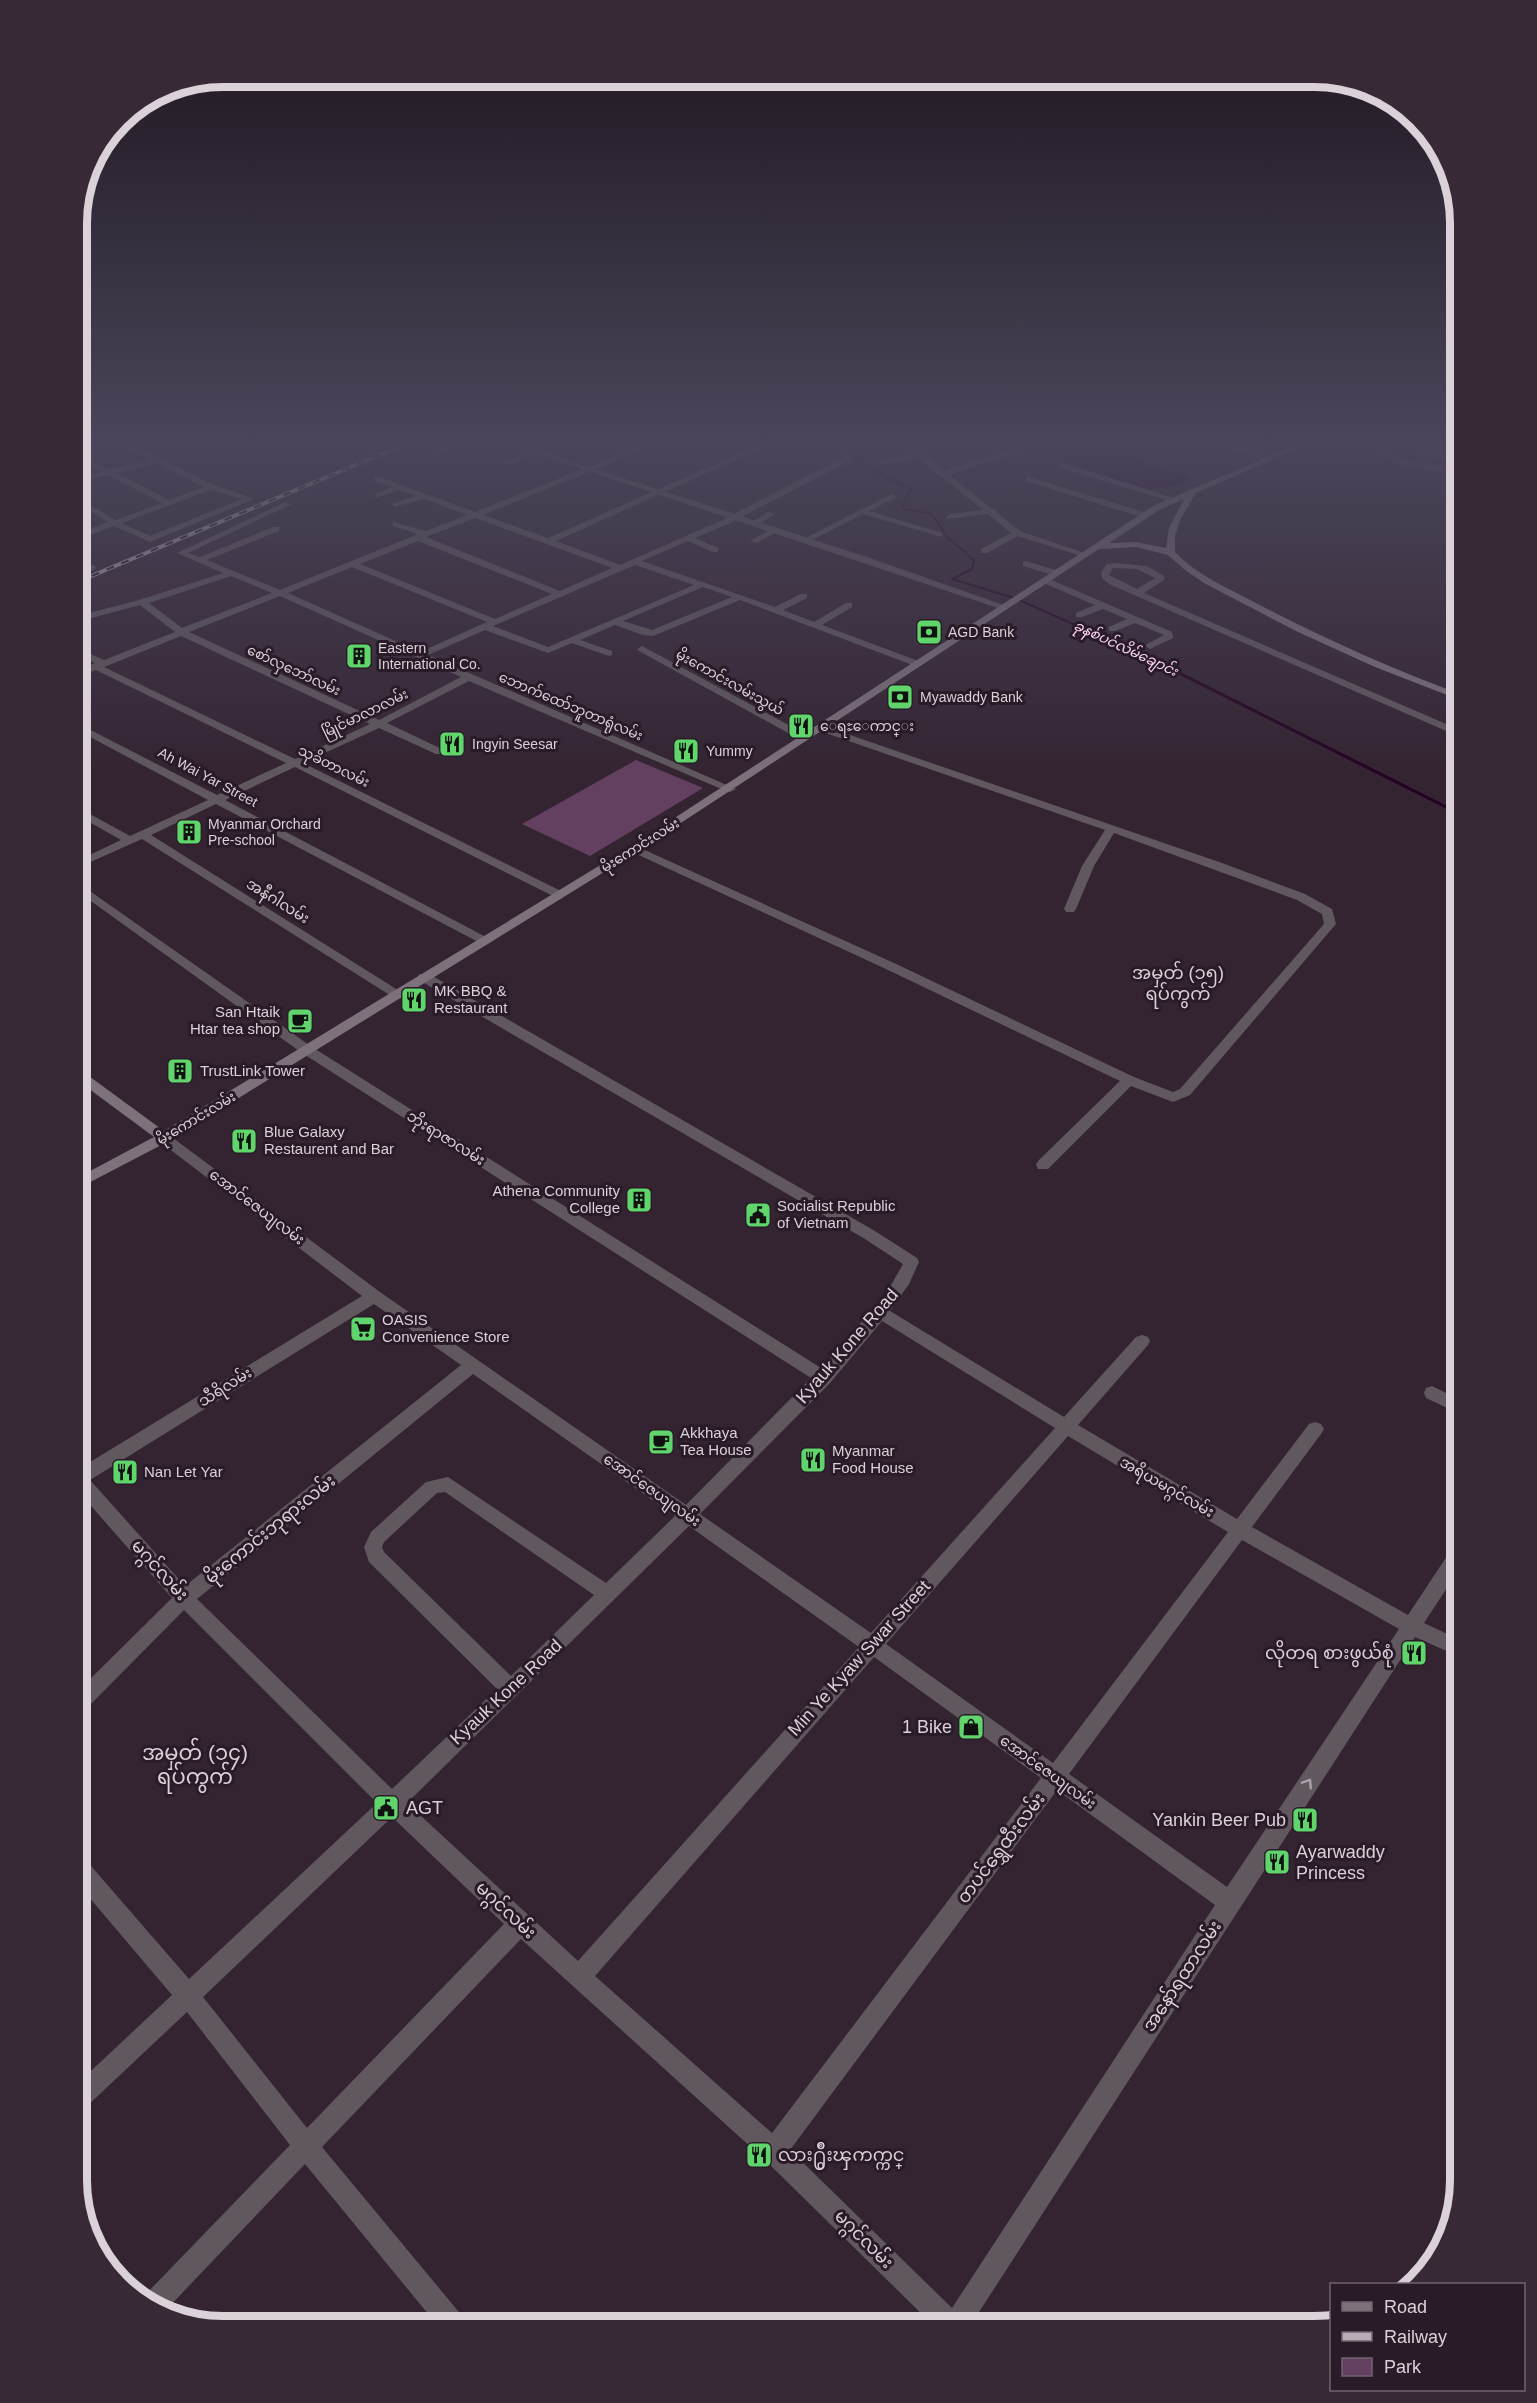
<svg xmlns="http://www.w3.org/2000/svg" width="1537" height="2403" font-family="Helvetica,'Noto Sans Myanmar',sans-serif">
<style>
.green{fill:#63405f;fill-rule:evenodd}
.water{fill:#230321}
.lines{fill:none;stroke-linecap:round;stroke-linejoin:round}
.stream-far1{stroke:#230321;stroke-width:2}
.stream{stroke:#230321;stroke-width:3}
.minor{fill:#60585e;fill-rule:evenodd}
.tertiary{fill:#60585e;fill-rule:evenodd}
.secondary{fill:#7d717b;fill-rule:evenodd}
.rail-casing{stroke:#b8adb6;stroke-width:4}
.rail{stroke:#291b28;stroke-width:2;stroke-dasharray:8;stroke-linecap:butt}
.oneway{stroke:#aaa1a8}
.labels{text-anchor:middle;stroke-width:6;stroke-linejoin:round;paint-order:stroke}
.far-poi-label{font-size:14px;fill:#dbd1d9;stroke:#291b28;text-anchor:start}
.far-water-label{font-size:14px;font-style:italic;fill:#fad3f5;stroke:#291b28}
.far-street-label{font-size:14px;fill:#dbd1d9;stroke:#291b28}
.street-label{font-size:15px;fill:#dbd1d9;stroke:#291b28}
.poi-label{font-size:15px;fill:#dbd1d9;stroke:#291b28;text-anchor:start}
.quarter-label{font-size:18px;fill:#dbd1d9;stroke:#291b28}
.near-street-label{font-size:18px;fill:#dbd1d9;stroke:#291b28}
.near-poi-label{font-size:18px;fill:#dbd1d9;stroke:#291b28;text-anchor:end}
.near-quarter-label{font-size:21px;fill:#dbd1d9;stroke:#291b28}
.rim{fill:none;stroke:#dbd1d9;stroke-width:8}
</style>
<rect width="100%" height="100%" fill="#342432"/>
<g class="green">
<path d="M1375,440H1460V474C1437,470 1384,470 1372,446ZM1385,443L1386,442L1457,464C1435,467 1406,464 1387,451Z"/>
<path d="M636,760L703,788L590,856L522,824Z"/>
</g>
<path class="water" d="M1049,440H1085L1106,445L1117,440H1141L1140,443L1133,446L1134,460L1191,478L1170,487L1148,489L1074,466L1061,454L1041,447L1042,441Z"/>
<g class="lines">
<path class="stream-far1" d="M881,440L883,442L846,449L886,478L911,489L902,506L904,509L932,514L947,537L974,560L972,569L952,579L1017,599L1162,664"/>
<path class="stream" d="M1159,663L1460,814"/>
<g class="minor">
<path d="M113,440H122L214,485L254,499L150,542L114,526L77,540V534L108,522L77,503V498L116,520L162,503L108,475L77,482V478L102,472L77,459V454L110,470L150,460ZM157,463L204,487L169,500L116,473ZM211,490L242,499L150,536L122,523Z"/>
<path d="M463,440H473L435,456L428,454Z"/>
<path d="M656,440H666L483,515L548,538L770,440H780L556,541L620,565L722,520L842,458L837,447L858,442L857,440H866L864,446L845,450L851,457L848,462L728,524L695,538L718,548V552H712L688,541L642,561L775,607L801,594H807V598L783,610L814,622L846,603H852V607L822,625L921,662V666H915L740,600L653,636L643,635L615,625L580,640L612,651V655L609,656L572,643L548,653L485,630L428,655L736,789L730,792L726,791L469,681L387,723L444,750V754H436L379,728L303,763L563,892V898L559,899L295,767L225,800L488,938L490,941L488,944L484,945L216,804L151,835L401,992L402,995L401,998L396,999L142,839L77,868V861L121,840L77,815V807L130,836L208,800L77,730V723L217,795L286,763L96,670L77,677V671L95,663L77,655V648L104,660L175,632L140,605L77,622V616L139,600L223,573L177,553L285,502L292,504L188,553L200,557L273,527H279V531L207,560L280,590L418,534L393,526V522L426,531L467,515L424,499L393,507V503L416,496L399,490L375,498V494L392,487L374,481V477H380L475,512ZM475,518L612,568L560,591L426,537ZM418,541L552,594L495,619L360,564ZM635,565L694,585L548,647L493,626ZM352,567L487,622L420,652L288,593ZM231,576L272,593L182,628L149,603ZM703,587L732,597L652,630L623,621ZM280,596L461,677L379,720L189,632ZM181,636L370,724L295,759L104,667Z"/>
<path d="M911,440H922L912,445L945,471L970,461L1022,449V453L976,465L950,475L992,509H996V512L1020,531L1088,554L1081,556L1018,536L987,553H981V549L1011,533L988,514L947,519L946,517L950,514L983,510L918,458L881,464L877,462L914,454L902,444Z"/>
<path d="M977,440H993L1021,446L1017,448Z"/>
<path d="M1204,440H1215L1274,458L1267,460Z"/>
<path d="M533,450L540,452L510,465L503,463Z"/>
<path d="M1060,464H1066L1177,499L1170,501L1060,468Z"/>
<path d="M1029,477L1147,513L1148,515L1141,517L1026,481V477Z"/>
<path d="M892,494L896,496L895,498L869,511L942,533V537L863,514L808,542L801,540Z"/>
<path d="M768,512L775,514L757,525L750,523Z"/>
<path d="M773,528L780,530L757,543L750,541Z"/>
<path d="M77,560L95,566L96,568L92,571L77,566Z"/>
<path d="M1026,561L1059,571L1060,573L1056,576L1023,566V562Z"/>
<path d="M1116,563L1147,566L1164,576V580L1144,593L1460,730V737L1109,584L1102,578L1101,572L1107,564ZM1113,568L1137,569L1155,578L1137,589L1109,575Z"/>
<path d="M1041,578H1047L1172,632L1173,638L1150,649L1145,646L1147,644L1164,635L1135,623L1115,631H1109V627L1127,619L1103,609L1082,617H1076V613L1095,605L1041,582Z"/>
<path d="M642,646L809,736L810,738L801,740L639,651L637,649Z"/>
<path d="M821,725L1222,863L1305,894L1332,909L1336,924L1190,1095L1173,1102L1131,1086L1048,1169H1038L1036,1165L1038,1161L1120,1081L886,969L630,851V847H638L894,963L1134,1077L1173,1092L1180,1089L1324,924L1322,914L1297,900L1114,833L1094,866L1076,909L1074,912H1066L1064,909L1082,866L1105,830L817,730V726Z"/>
<path d="M77,882L312,1047L821,1368L886,1294L903,1264L865,1239L419,980L418,977L419,974H429L875,1231L917,1258L919,1262L909,1284L890,1311L1064,1417L1136,1337L1142,1335L1148,1337L1150,1341L1148,1345L1078,1425L1237,1519L1309,1424L1315,1422L1321,1424L1324,1429L1321,1434L1252,1527L1408,1615L1453,1547L1460,1545V1568L1424,1623L1460,1640V1657L1415,1637L970,2326H934L765,2160L521,1939L322,2147L463,2317L467,2326H438L305,2164L166,2310L142,2301L144,2296L290,2145L187,2012L85,2108L77,2112V2084L172,1995L77,1883V1857L85,1859L189,1979L377,1803L184,1610L84,1711L77,1714V1692L172,1598L77,1490V1470L362,1296L159,1141L157,1138L159,1135H169L380,1292L686,1505L811,1378L302,1053L77,891ZM374,1304L461,1365L185,1586L90,1480ZM882,1321L1055,1428L871,1633L700,1514L830,1383ZM473,1374L675,1516L606,1583L448,1477L426,1482L371,1532L364,1547L369,1562L497,1689L392,1789L197,1599ZM1068,1436L1228,1532L1053,1763L886,1644ZM445,1492L594,1595L511,1676L384,1552L382,1547L384,1542L437,1493ZM689,1526L859,1647L578,1961L407,1803ZM1242,1540L1399,1629L1227,1887L1069,1774ZM874,1657L1041,1778L772,2133L595,1976ZM1057,1790L1215,1905L952,2308L790,2150ZM392,1817L504,1924L307,2128L203,1997Z"/>
<path d="M1432,1386L1460,1400V1414L1426,1398L1424,1393L1426,1388Z"/>
</g>
<path class="tertiary" d="M495,440H506L867,557L1009,607L1001,609Z"/>
<path class="secondary" d="M1307,440H1317L1196,493L1180,520L1175,536V552C1198,576 1228,588 1256,603C1322,638 1390,668 1460,694V700L1375,667L1296,631L1204,583L1185,570L1168,555L1136,547L1099,549L638,851L169,1141L77,1189V1178L154,1137L77,1080V1070L82,1071L164,1131L630,847L1155,505ZM1184,499L1169,528L1166,548L1136,542L1109,543L1161,509Z"/>
<defs>
<path id="rail" d="M77,582L415,440"/>
</defs>
<use href="#rail" class="rail-casing"/>
<use href="#rail" class="rail"/>
</g>
<defs><path id="oneway-chevron" d="M-2-3.5L2.5 0L-2 3.5" fill="none" stroke-width="1.6" stroke-linecap="round" stroke-linejoin="round" transform="scale(1.5)"/></defs>
<use class="oneway" href="#oneway-chevron" transform="translate(1308 1783) rotate(-57)"/>
<linearGradient id="sky" x2="0" y2="1"><stop stop-color="#1d141c"/><stop offset="0.57" stop-color="#4a455a"/><stop offset="1" stop-color="#4a455a" stop-opacity="0"/></linearGradient>
<rect width="1537" height="776" fill="url(#sky)"/>
<defs>
<symbol id="bank-square" viewBox="-11 -11 22 22"><rect x="-9" y="-9" width="18" height="18" rx="4" fill="#5fd56b" stroke="#291b28"/><path d="M-6-4H6V4H-6ZM0-2.3a2.3 2.3 0 1 0 0 4.6a2.3 2.3 0 1 0 0-4.6Z" fill="#111"/></symbol>
<symbol id="building-square" viewBox="-11 -11 22 22"><rect x="-9" y="-9" width="18" height="18" rx="4" fill="#5fd56b" stroke="#291b28"/><path d="M-4-6H4V6H1V3H-1V6H-4ZM-2.5-4.3h1.7v1.8h-1.7ZM.8-4.3h1.7v1.8H.8ZM-2.5-1h1.7V.8h-1.7ZM.8-1h1.7V.8H.8Z" fill="#111"/></symbol>
<symbol id="restaurant-square" viewBox="-11 -11 22 22"><rect x="-9" y="-9" width="18" height="18" rx="4" fill="#5fd56b" stroke="#291b28"/><path d="M-5-6h1v4h1v-4h1v4h1v-4h1v5L-1.5 .5V6h-2V.5L-5-1ZM5-6V6H3V1.5H1.5Q1.5-4 5-6Z" fill="#111"/></symbol>
<symbol id="cafe-square" viewBox="-11 -11 22 22"><rect x="-9" y="-9" width="18" height="18" rx="4" fill="#5fd56b" stroke="#291b28"/><path d="M-5.5-4.5H6V0H3Q3 3.5 0 3.5H-2.5Q-5.5 3.5-5.5 0ZM3-3.2v2h1.7v-2ZM-6 4.5H4V6H-6Z" fill="#111"/></symbol>
<symbol id="civic-square" viewBox="-11 -11 22 22"><rect x="-9" y="-9" width="18" height="18" rx="4" fill="#5fd56b" stroke="#291b28"/><path d="M-.6-6.5H3V-4.5H.6V-3L4-1V1h2V6H-6V1h2V-1L-.6-3ZM-1.2 2.5V6h2.4V2.5Z" fill="#111"/></symbol>
<symbol id="supermarket-square" viewBox="-11 -11 22 22"><rect x="-9" y="-9" width="18" height="18" rx="4" fill="#5fd56b" stroke="#291b28"/><path d="M-6-5.5h2.5l.6 2H6L4.5 2H-2.5L-4.4-4H-6ZM-1.5 3.2a1.3 1.3 0 1 0 .1 0ZM3 3.2a1.3 1.3 0 1 0 .1 0Z" fill="#111"/></symbol>
<symbol id="shop-square" viewBox="-11 -11 22 22"><rect x="-9" y="-9" width="18" height="18" rx="4" fill="#5fd56b" stroke="#291b28"/><path d="M-5-2.5h2.3a2.7 3.5 0 0 1 5.4 0H5L5.5 6h-11ZM-1.5-2.5h3a1.5 2.3 0 0 0-3 0Z" fill="#111"/></symbol>
</defs>
<g fill-rule="evenodd">
<use href="#bank-square" x="914" y="617" width="30" height="30"/>
<use href="#building-square" x="344" y="641" width="30" height="30"/>
<use href="#bank-square" x="885" y="682" width="30" height="30"/>
<use href="#restaurant-square" x="786" y="711" width="30" height="30"/>
<use href="#restaurant-square" x="437" y="729" width="30" height="30"/>
<use href="#restaurant-square" x="671" y="736" width="30" height="30"/>
<use href="#building-square" x="174" y="817" width="30" height="30"/>
<use href="#restaurant-square" x="399" y="985" width="30" height="30"/>
<use href="#cafe-square" x="285" y="1006" width="30" height="30"/>
<use href="#building-square" x="165" y="1056" width="30" height="30"/>
<use href="#restaurant-square" x="229" y="1126" width="30" height="30"/>
<use href="#building-square" x="624" y="1185" width="30" height="30"/>
<use href="#civic-square" x="743" y="1200" width="30" height="30"/>
<use href="#supermarket-square" x="348" y="1314" width="30" height="30"/>
<use href="#cafe-square" x="646" y="1427" width="30" height="30"/>
<use href="#restaurant-square" x="798" y="1445" width="30" height="30"/>
<use href="#restaurant-square" x="110" y="1457" width="30" height="30"/>
<use href="#restaurant-square" x="1399" y="1638" width="30" height="30"/>
<use href="#shop-square" x="956" y="1712" width="30" height="30"/>
<use href="#civic-square" x="371" y="1793" width="30" height="30"/>
<use href="#restaurant-square" x="1290" y="1805" width="30" height="30"/>
<use href="#restaurant-square" x="1262" y="1847" width="30" height="30"/>
<use href="#restaurant-square" x="744" y="2140" width="30" height="30"/>
</g>
<g class="labels">
<g class="far-poi-label">
<text x="948" y="637">AGD Bank</text>
<text x="378" y="653">Eastern<tspan x="378" dy="16">International Co.</tspan></text>
<text x="920" y="702">Myawaddy Bank</text>
<text x="820" y="731">ေရႊေကာင္း</text>
<text x="472" y="749">Ingyin Seesar</text>
<text x="706" y="756">Yummy</text>
<text x="208" y="829">Myanmar Orchard<tspan x="208" dy="16">Pre-school</tspan></text>
</g>
<g class="far-water-label">
<text transform="translate(1126 648) rotate(25)" y="5">ခုနစ်ပင်လိမ်ချောင်း</text>
</g>
<g class="far-street-label">
<text transform="translate(294 670) rotate(25)" y="5">စော်လှဘော်လမ်း</text>
<text transform="translate(730 682) rotate(29)" y="5">မိုးကောင်းလမ်းသွယ်</text>
<text transform="translate(571 706) rotate(23)" y="5">ဘောက်ထော်ဘူတာရုံလမ်း</text>
<text transform="translate(365 713) rotate(-26)" y="5">မြိုင်မာလာလမ်း</text>
<text transform="translate(334 766) rotate(26)" y="5">သုခိတာလမ်း</text>
<text transform="translate(208 777) rotate(28)" y="5">Ah Wai Yar Street</text>
<text transform="translate(640 845) rotate(-32)" y="5">မိုးကောင်းလမ်း</text>
<text transform="translate(196 1118) rotate(-31)" y="5">မိုးကောင်းလမ်း</text>
</g>
<g class="street-label">
<text transform="translate(278 901) rotate(32)" y="5">အနီဂါလမ်း</text>
<text transform="translate(446 1138) rotate(32)" y="5">ဘိုးရာဇာလမ်း</text>
<text transform="translate(257 1207) rotate(37)" y="5">အောင်ဇေယျလမ်း</text>
<text transform="translate(225 1387) rotate(-32)" y="5">သီရိလမ်း</text>
<text transform="translate(1167 1487) rotate(30)" y="5">အရိယမဂ္ဂင်လမ်း</text>
<text transform="translate(652 1490) rotate(35)" y="5">အောင်ဇေယျလမ်း</text>
<text transform="translate(1048 1772) rotate(36)" y="5">အောင်ဇေယျလမ်း</text>
</g>
<g class="poi-label">
<text x="434" y="996">MK BBQ &amp;<tspan x="434" dy="17">Restaurant</tspan></text>
<text x="280" y="1017" text-anchor="end">San Htaik<tspan x="280" dy="17">Htar tea shop</tspan></text>
<text x="200" y="1076">TrustLink Tower</text>
<text x="264" y="1137">Blue Galaxy<tspan x="264" dy="17">Restaurent and Bar</tspan></text>
<text x="620" y="1196" text-anchor="end">Athena Community<tspan x="620" dy="17">College</tspan></text>
<text x="777" y="1211">Socialist Republic<tspan x="777" dy="17">of Vietnam</tspan></text>
<text x="382" y="1325">OASIS<tspan x="382" dy="17">Convenience Store</tspan></text>
<text x="680" y="1438">Akkhaya<tspan x="680" dy="17">Tea House</tspan></text>
<text x="832" y="1456">Myanmar<tspan x="832" dy="17">Food House</tspan></text>
<text x="144" y="1477">Nan Let Yar</text>
</g>
<g class="quarter-label">
<text x="1178" y="979">အမှတ် (၁၅)<tspan x="1178" dy="21">ရပ်ကွက်</tspan></text>
</g>
<g class="near-street-label">
<text transform="translate(847 1346) rotate(-49)" y="6">Kyauk Kone Road</text>
<text transform="translate(270 1529) rotate(-39)" y="6">မိုးကောင်းဘုရားလမ်း</text>
<text transform="translate(160 1570) rotate(48)" y="6">မဂ္ဂင်လမ်း</text>
<text transform="translate(859 1658) rotate(-48)" y="6">Min Ye Kyaw Swar Street</text>
<text transform="translate(506 1692) rotate(-43)" y="6">Kyauk Kone Road</text>
<text transform="translate(1001 1848) rotate(-53)" y="6">တပင်ရွှေထီးလမ်း</text>
<text transform="translate(506 1910) rotate(43)" y="6">မဂ္ဂင်လမ်း</text>
<text transform="translate(1182 1976) rotate(-57)" y="6">အနော်ရထာလမ်း</text>
<text transform="translate(864 2239) rotate(45)" y="6">မဂ္ဂင်လမ်း</text>
</g>
<g class="near-poi-label">
<text x="1394" y="1659">လိုတရ စားဖွယ်စုံ</text>
<text x="952" y="1733">1 Bike</text>
<text x="406" y="1814" text-anchor="start">AGT</text>
<text x="1286" y="1826">Yankin Beer Pub</text>
<text x="1296" y="1858" text-anchor="start">Ayarwaddy<tspan x="1296" dy="21">Princess</tspan></text>
<text x="778" y="2161" text-anchor="start">လား႐ွိဳးၾကက္ကင္</text>
</g>
<g class="near-quarter-label">
<text x="195" y="1760">အမှတ် (၁၄)<tspan x="195" dy="24">ရပ်ကွက်</tspan></text>
</g>
</g>
<path d="M0 0H1537V2403H0ZM223 87H1314A136 136 0 0 1 1450 223V2180A136 136 0 0 1 1314 2316H223A136 136 0 0 1 87 2180V223A136 136 0 0 1 223 87Z" fill="#372a36" fill-rule="evenodd"/>
<path class="rim" d="M223 87H1314A136 136 0 0 1 1450 223V2180A136 136 0 0 1 1314 2316H223A136 136 0 0 1 87 2180V223A136 136 0 0 1 223 87Z"/>
<rect x="1330" y="2283" width="195" height="108" fill="#291b28" stroke="#70646f" stroke-width="1.5"/>
<rect x="1342" y="2302" width="30" height="9" fill="#7d717b" stroke="#70646f" stroke-width="1.5"/>
<text x="1384" y="2313" font-size="18" fill="#dbd1d9">Road</text>
<rect x="1342" y="2332" width="30" height="9" fill="#b8adb6" stroke="#70646f" stroke-width="1.5"/>
<text x="1384" y="2343" font-size="18" fill="#dbd1d9">Railway</text>
<rect x="1342" y="2358" width="30" height="18" fill="#63405f" stroke="#70646f" stroke-width="1.5"/>
<text x="1384" y="2373" font-size="18" fill="#dbd1d9">Park</text>
</svg>
